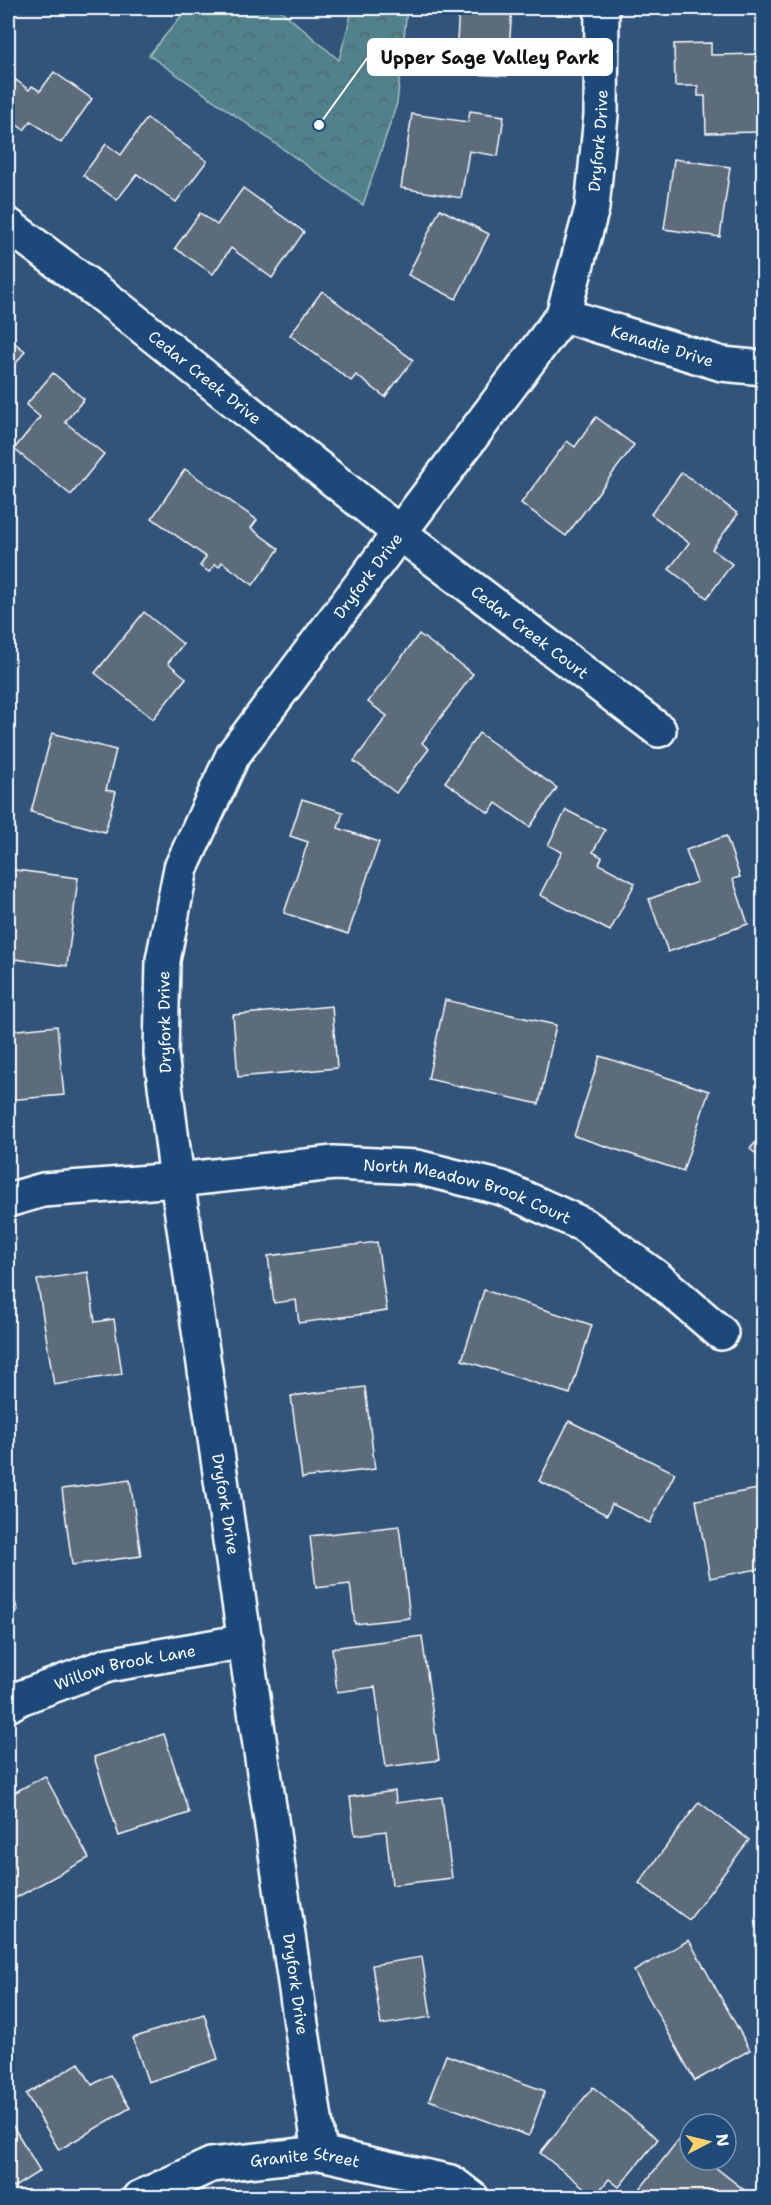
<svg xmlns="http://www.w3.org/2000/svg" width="771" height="2205" font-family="'Shantell Sans',sans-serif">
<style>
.park{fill:url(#park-crowns);stroke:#a8c0c4;stroke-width:1.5}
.building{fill:#5d6c7c;stroke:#fff;stroke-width:1.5}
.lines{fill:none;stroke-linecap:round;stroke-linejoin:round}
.minor-casing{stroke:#fff;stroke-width:38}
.minor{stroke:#1f4a7a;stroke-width:33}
.labels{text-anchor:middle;stroke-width:5;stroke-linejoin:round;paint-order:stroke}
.street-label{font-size:16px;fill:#fff;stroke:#1f4a7a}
.leader{fill:none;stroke:#fff;stroke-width:2}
.callout-dot{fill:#fff;stroke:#1f4a7a;stroke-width:2}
.callout{fill:#fff;stroke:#fff;stroke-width:2}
.callout-label{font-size:18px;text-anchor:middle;font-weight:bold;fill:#111}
</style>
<defs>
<pattern id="park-crowns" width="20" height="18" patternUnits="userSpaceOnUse" patternTransform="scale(1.5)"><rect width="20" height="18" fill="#51818a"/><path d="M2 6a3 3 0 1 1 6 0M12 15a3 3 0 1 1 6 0" fill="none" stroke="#4f696e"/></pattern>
</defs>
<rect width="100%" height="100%" fill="#32547b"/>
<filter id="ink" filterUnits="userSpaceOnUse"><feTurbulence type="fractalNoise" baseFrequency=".0167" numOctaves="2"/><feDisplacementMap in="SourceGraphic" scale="12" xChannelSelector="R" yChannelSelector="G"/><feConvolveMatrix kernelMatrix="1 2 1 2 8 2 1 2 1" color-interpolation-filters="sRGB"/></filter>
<g filter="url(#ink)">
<path class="park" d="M188,8H278L339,60L353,8H407L397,103L363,205L149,55Z"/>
<g class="building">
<path d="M459,8H512L507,76L455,73Z"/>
<path d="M711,43V55L762,54L763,132L706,133L705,96H698V86H675L674,44Z"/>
<path d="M54,72L92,99L61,143L31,121L24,130L8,118V92L16,80L29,90L32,86L40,91Z"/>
<path d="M470,111L504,116L498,156L469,151L461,198L401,188L412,114L468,122Z"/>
<path d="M147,118L207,161L176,202L137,174L117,200L83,175L106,144L121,155Z"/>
<path d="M674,159L730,167L720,237L664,229Z"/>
<path d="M243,188L304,232L272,278L231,248L213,274L175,248L200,213L217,225Z"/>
<path d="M440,209L489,234L456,299L408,275Z"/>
<path d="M322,291L413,360L385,397L356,375L351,381L290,335Z"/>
<path d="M8,338L25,351L8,375Z"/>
<path d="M53,373L84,399L65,422L104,454L71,495L14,449L40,417L26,405Z"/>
<path d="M596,417L634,445L566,536L521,503L567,441L575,447Z"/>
<path d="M185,469L257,520L251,528L279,549L253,585L222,562L219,567L215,564L209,572L200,566L206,557L152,518Z"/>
<path d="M682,472L738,514L712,549L732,564L707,598L669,569L689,543L651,514Z"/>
<path d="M144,612L183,644L168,663L186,678L153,719L95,673Z"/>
<path d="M419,634L473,674L422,743L429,749L396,793L354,761L387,716L368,702Z"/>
<path d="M52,733L116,750L106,790L116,792L105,832L31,812Z"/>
<path d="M479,733L557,788L530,827L496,803L489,813L445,782Z"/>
<path d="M302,799L343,812L338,828L379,842L348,934L284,913L308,842L290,836Z"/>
<path d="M566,810L605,830L593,852L602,857L599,864L635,883L610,931L540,895L562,852L548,845Z"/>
<path d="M726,836L740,877L733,879L748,924L668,952L649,899L697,882L686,850Z"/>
<path d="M8,869L78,878L67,966L8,958Z"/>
<path d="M445,1000L556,1025L539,1104L428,1079Z"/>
<path d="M332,1006L337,1068L238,1077L233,1015Z"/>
<path d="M57,1026L64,1095L8,1100V1031Z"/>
<path d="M600,1056L709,1091L683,1171L574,1136Z"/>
<path d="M764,1132V1160L750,1149Z"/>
<path d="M377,1242L387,1311L299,1323L296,1300L274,1303L268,1256Z"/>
<path d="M88,1272L95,1322L114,1319L122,1374L54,1385L37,1280Z"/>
<path d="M484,1290L592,1325L570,1394L462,1360Z"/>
<path d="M365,1387L375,1469L302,1478L291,1396Z"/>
<path d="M569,1421L675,1473L650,1523L612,1504L607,1515L539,1481Z"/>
<path d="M130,1480L141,1556L72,1565L62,1489Z"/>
<path d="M764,1488V1568L710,1578L696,1500Z"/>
<path d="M399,1526L410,1618L355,1624L350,1584L316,1588L310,1536Z"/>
<path d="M8,1585L18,1610L8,1615Z"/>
<path d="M422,1636L439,1760L386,1767L375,1687L337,1692L332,1648Z"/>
<path d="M164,1734L189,1813L119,1836L94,1757Z"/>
<path d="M45,1776L89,1858L8,1902V1796Z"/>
<path d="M395,1791L396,1803L442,1797L452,1878L392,1885L386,1831L355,1835L350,1797Z"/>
<path d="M699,1802L749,1840L689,1920L639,1883Z"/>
<path d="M689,1940L750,2050L695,2081L634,1971Z"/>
<path d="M422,1957L431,2017L381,2025L372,1965Z"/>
<path d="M204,2014L218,2059L148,2082L133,2038Z"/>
<path d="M446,2055L545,2091L529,2136L429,2100Z"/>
<path d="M79,2063L92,2085L110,2075L130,2108L59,2150L26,2094Z"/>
<path d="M593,2087L658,2139L619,2187L609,2179L595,2196L540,2153Z"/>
<path d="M13,2126L40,2171L8,2191V2129Z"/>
<path d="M679,2139L690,2148V2160H706L744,2190L738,2198H633Z"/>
</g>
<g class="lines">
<defs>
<g id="minor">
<path id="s1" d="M8,225L115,305L401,534L659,730"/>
<path id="s2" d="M563,315L722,364L764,368"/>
<path id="s3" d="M8,1200L43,1190L177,1180L334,1163L417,1167L502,1188L584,1225L656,1277L721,1333"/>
<path id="s4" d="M8,1705L20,1698L108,1665L246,1641"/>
<path id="s5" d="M320,2153L177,1180L161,1054L163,960L181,868L233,755L563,315L592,208L601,115L602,8"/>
<path id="s6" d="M139,2198L211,2165L320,2153L451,2182L472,2198"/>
</g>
</defs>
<use href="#minor" class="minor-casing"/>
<use href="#minor" class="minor"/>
</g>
</g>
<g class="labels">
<g class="street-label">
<text dy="6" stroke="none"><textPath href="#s5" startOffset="2151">Dryfork Drive</textPath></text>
<text dy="6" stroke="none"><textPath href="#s2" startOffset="104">Kenadie Drive</textPath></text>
<text dy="6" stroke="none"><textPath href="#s1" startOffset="249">Cedar Creek Drive</textPath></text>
<text dy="6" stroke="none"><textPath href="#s5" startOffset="1647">Dryfork Drive</textPath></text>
<text dy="6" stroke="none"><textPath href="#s1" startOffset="662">Cedar Creek Court</textPath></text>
<text transform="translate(164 1022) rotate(-91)" y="6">Dryfork Drive</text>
<text dy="6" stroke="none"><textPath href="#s3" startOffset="466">North Meadow Brook Court</textPath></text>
<text transform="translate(226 1504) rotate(81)" y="6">Dryfork Drive</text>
<text dy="6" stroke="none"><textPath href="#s4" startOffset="124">Willow Brook Lane</textPath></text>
<text transform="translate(296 1984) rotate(82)" y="6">Dryfork Drive</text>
<text dy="6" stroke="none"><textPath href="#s6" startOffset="174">Granite Street</textPath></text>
</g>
</g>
<path class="leader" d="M319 125L368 57"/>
<circle class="callout-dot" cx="319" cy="125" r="6"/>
<rect class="callout" x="368" y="39" width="244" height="36" rx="6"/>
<g class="callout-label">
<text x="490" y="64">Upper Sage Valley Park</text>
</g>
<rect width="771" height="2205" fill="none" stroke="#1f4a7a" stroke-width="30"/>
<rect x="15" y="15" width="741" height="2175" fill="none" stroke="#fff" stroke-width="2" filter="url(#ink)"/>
<g transform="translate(708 2142) rotate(83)"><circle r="28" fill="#1f4a7a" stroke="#7992af" stroke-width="1.5"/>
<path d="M0-4.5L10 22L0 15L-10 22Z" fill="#ffd166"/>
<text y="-9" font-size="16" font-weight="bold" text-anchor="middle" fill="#ffffff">N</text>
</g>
</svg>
